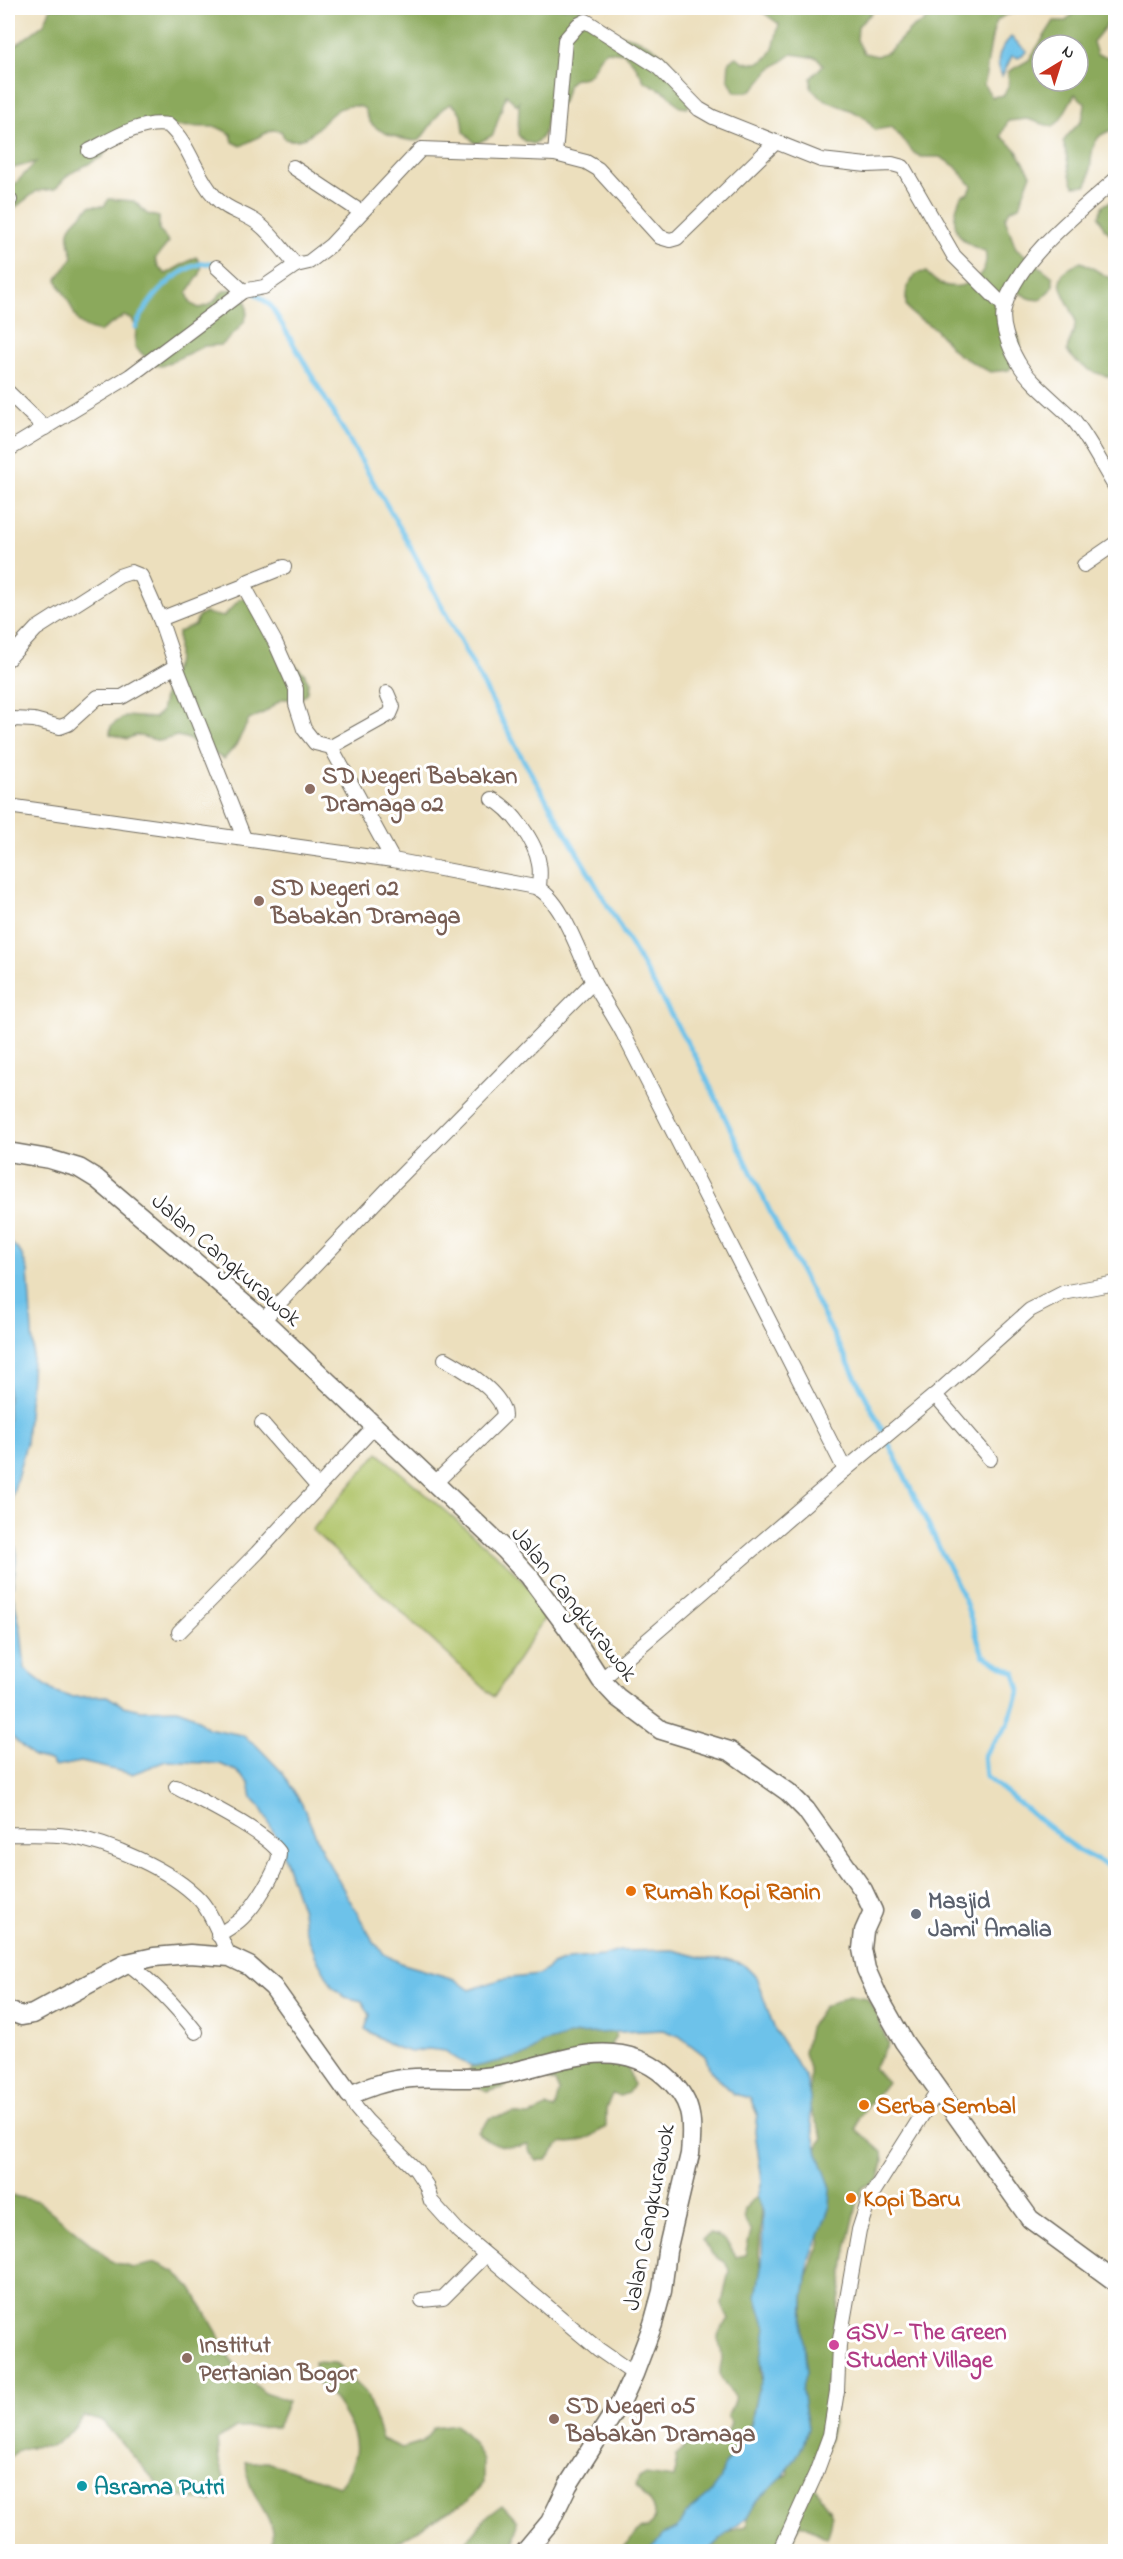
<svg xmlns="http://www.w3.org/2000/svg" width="1123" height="2559" font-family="'Indie Flower',sans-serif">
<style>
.green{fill:#afc367;stroke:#6d7749;stroke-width:1.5}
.forest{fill:#8ba95c;stroke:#5b6a44;stroke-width:1.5;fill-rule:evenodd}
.water{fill:#6dc2ea;stroke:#4c768a;stroke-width:1.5}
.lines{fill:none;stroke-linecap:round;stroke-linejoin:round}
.stream{stroke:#6dc2ea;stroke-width:5}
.minor-casing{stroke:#6f6a5e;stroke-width:16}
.tertiary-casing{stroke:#6f6a5e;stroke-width:21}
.minor{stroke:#fff;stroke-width:14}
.tertiary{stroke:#fff;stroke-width:18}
.education-dot{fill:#8d6e63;stroke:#fff;stroke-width:2}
.food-dot{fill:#e8710a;stroke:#fff;stroke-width:2}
.worship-dot{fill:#6b7280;stroke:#fff;stroke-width:2}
.hotel-dot{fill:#d1479c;stroke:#fff;stroke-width:2}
.culture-dot{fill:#0f9aa8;stroke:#fff;stroke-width:2}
.labels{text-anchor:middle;stroke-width:6;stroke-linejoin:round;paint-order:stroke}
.education-label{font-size:24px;font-weight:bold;fill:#785e54;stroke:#fff;text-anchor:start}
.street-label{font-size:24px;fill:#2b2b2b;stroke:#fff}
.food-label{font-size:24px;font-weight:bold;fill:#c56008;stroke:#fff;text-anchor:start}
.worship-label{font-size:24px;font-weight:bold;fill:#5b616d;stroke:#fff;text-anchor:start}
.hotel-label{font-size:24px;font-weight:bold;fill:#b23c85;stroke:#fff;text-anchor:start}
.culture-label{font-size:24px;font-weight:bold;fill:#0d838f;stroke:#fff;text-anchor:start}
</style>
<rect width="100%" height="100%" fill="#fff"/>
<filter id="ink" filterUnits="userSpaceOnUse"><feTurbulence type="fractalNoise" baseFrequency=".0167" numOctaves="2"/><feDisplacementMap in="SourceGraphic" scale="12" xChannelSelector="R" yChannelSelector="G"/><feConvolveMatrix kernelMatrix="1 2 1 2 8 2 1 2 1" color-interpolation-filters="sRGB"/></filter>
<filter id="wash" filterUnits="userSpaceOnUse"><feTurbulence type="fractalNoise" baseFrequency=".008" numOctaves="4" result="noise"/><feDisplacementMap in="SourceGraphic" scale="24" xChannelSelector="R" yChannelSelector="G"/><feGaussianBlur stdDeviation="1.35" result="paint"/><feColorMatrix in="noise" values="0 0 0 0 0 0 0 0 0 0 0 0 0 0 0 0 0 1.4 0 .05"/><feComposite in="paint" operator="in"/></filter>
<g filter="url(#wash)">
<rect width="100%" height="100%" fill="#ecdfbd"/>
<path class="green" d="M378,1453L510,1567L549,1611L494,1697L312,1530Z"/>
<g class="forest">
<path d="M51,8H584L583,12C597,40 619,30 639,40C663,51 697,79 688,108L680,107L667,93L644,81L635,65L624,53L606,51C590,62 598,80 575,78L568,84L563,102L547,112C546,126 547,136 533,144L524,141L518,135L519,102L517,105L506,95L493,135L476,144L464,132C463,119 463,111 451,104L443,108L420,140C409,143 378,133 370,122C368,118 366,113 364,108C326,94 320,149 285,139L281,131L272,130L241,146L233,142L231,134L217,127L144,126L119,135L102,157L69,174L55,189L37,191L8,213V184H15L36,162L14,168L8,165V51L44,24Z"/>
<path d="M757,8H877L858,26L857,40L864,53L877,56L889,51L913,27L924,22L938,8H1024C1017,14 1005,13 998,20C991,26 987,73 984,85L992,97L1004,95L1009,85L1008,72L1029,60L1054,21H1066L1078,8H1111L1109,22L1093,42L1097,55L1115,58L1114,96L1115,127C1111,132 1103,132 1099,137C1088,149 1093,170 1087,185L1074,186C1067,172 1069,157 1063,142C1074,124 1084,127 1085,103L1075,94L1060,120L1053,127L1027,119L1008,121L1001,136L1015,148L1031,174L1019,206L1010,210L1005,218L1016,248L1053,277V287L1040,300L1031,299L1016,291L1003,318C1023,340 1027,345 1009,370L990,372L957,354L934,328L912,314L906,305V296L907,287L917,273L926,272C930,276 935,282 941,284C962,293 992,276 985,251C955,242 948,224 961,196L969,193L972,186L955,166L940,157H921L914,153L892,127L875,130C871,126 867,119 862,116C844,105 825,105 811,88V78L823,65L818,58L792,54C786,59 779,63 772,68C758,80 758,95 735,92L728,78L729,61L737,57C744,63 746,63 755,63C774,62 775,39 779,24ZM1042,45H1078V81H1042Z"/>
<path d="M109,199L134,201L147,214L159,217V230L169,242L155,259L159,268L166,274L196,257L202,265L200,274L187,293L191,304L199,308C203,307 209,306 212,303C218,299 219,292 226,290C243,286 252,307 245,320C240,329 229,338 222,345L204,346L162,366L154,365L135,347L136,327L132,319L124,316L99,332C74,326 78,319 68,300C64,291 59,289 57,279L73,257C64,226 68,229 90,206H104Z"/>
<path d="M1115,200H1116L1115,238L1104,228L1099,216L1103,205Z"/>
<path d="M1081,262C1094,267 1102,276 1115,280V378C1095,374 1080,368 1067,351C1068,340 1077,331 1075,320C1069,297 1042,276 1081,262Z"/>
<path d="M249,598L290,661L304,673L308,682L307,692L301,699H282L265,712L249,720L236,745L224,759L186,738L177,736L160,741L136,735L127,739L110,734L111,726L125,716L154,718L161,712L166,688L178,659V632L195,625L198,617L205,613L223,617L240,599Z"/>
<path d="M848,1995L867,1998L878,2017L888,2045L873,2068L887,2082L858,2119L856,2129L882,2152L883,2161L879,2180L861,2188L848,2244L836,2321L833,2368L824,2386L833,2423L816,2486C824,2513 840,2503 827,2537L802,2524L796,2530L787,2551L713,2552C716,2535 732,2528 747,2526V2518L760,2489L789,2474L788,2457L803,2398L796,2329L804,2315V2297L807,2278L821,2241L813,2227V2157L823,2137L809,2107L810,2071L804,2053L809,2028L823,2007Z"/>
<path d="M613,2029L616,2037L611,2044L612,2052L626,2060L633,2085L628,2093L620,2096L612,2094L606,2109V2127C599,2131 591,2138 584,2140C561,2148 565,2134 547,2160H537L530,2153L528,2144C511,2149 491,2147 478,2132L490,2118L515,2113C528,2120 535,2114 547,2107L555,2109L559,2091L555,2082L547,2080L558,2058L516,2076L505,2087L487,2092L470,2083L466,2075L476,2059L525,2038Z"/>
<path d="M763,2193L759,2254L772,2324L766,2361L760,2368L763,2390L754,2406L751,2425L720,2500L654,2551L620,2552L639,2530L648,2528C663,2512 647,2500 636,2486L639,2478L646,2474L673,2478L676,2471L675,2455C693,2439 694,2437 718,2443L725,2439L731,2423L728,2415C742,2388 730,2398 721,2378C718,2371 721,2366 722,2359C722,2336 709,2342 729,2320L722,2304L729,2270L725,2262L711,2254L702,2239L710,2234C725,2237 729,2245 736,2257L745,2255L751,2231C737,2213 746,2202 763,2193Z"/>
<path d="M8,2195L38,2201L113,2262L133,2268L156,2263L176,2272L192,2289L217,2332L226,2353L242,2374L265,2393L288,2401L277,2427L236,2428L217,2440L219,2463L227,2485L212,2502L171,2494L156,2482L103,2422L84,2416L68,2434L51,2447C35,2446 16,2445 8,2461Z"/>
<path d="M314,2362L335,2363L367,2395L382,2439L402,2448L422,2442L434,2427L455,2424L471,2440L483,2460V2483L468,2501L390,2546L385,2551H271C278,2518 258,2509 249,2481C247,2475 247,2468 245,2462H267L339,2486C367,2453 356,2429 333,2398C328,2393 320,2387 317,2381C315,2376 315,2368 314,2362Z"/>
<path d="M502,2505L517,2521L514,2544L508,2551H453L460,2548L486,2517Z"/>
</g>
<g class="water">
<path d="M1011,37L1027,51L1019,58L1012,56L1002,76C994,60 1000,49 1011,37Z"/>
<path d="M8,1240L21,1253L28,1271L33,1347L26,1444L12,1497L10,1516L17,1555L12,1591L21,1630L25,1669L53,1691L70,1697L107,1696L123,1706L141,1710L177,1709L193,1715L207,1728L242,1735L256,1745L282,1772L302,1804L324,1855L372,1939L384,1954L400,1963L454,1979L470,1990L502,1979L539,1975L552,1965L568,1959L603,1956L619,1951L673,1950L708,1959H726L743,1964L756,1977L775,2030L806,2078L810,2097V2116L818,2153L831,2188L830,2206L810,2260L804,2297L803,2334L807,2372L802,2390L808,2428L803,2445L783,2477L756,2502L747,2518L732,2528L709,2551H649L662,2535L677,2529L685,2515L710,2494L720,2481L724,2465L735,2452L741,2437L751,2424L757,2393L763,2377L761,2359L766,2327L756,2296L762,2263L763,2212L758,2196L762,2181L755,2131L757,2114L750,2098L734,2094L710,2070L705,2056L679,2036L663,2030L576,2034L541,2044L527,2055L475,2067L460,2061L445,2051L428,2049L411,2052L394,2047L365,2029L370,2015L362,2001L345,1997L333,1987L316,1957L304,1927L302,1911L280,1845L261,1808L252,1798L249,1783L236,1771L220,1764L166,1761L132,1774L81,1762L55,1767L50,1761L33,1757L8,1733Z"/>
</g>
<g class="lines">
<g class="stream">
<path d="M235,276L271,306L290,338L403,533L520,754L698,1061L776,1224L872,1409L965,1601L983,1655L1015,1673L1020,1690L1008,1724L984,1755L986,1777L1079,1851L1116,1870"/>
<path d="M136,327C146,299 186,256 218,264"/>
</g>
</g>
</g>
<g filter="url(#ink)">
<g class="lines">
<defs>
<g id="minor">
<path d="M89,151C112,139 141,120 168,125C191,145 195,176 216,198C228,211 245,213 259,224C273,235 284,252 296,265"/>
<path d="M555,154L565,40L578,25L586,21L657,66L699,109L713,117L821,160L867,165L892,164L903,167L954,256L1004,306"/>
<path d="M293,167L361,212"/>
<path d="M1116,179C1080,211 1019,258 1005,305C999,322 1009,347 1018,362C1027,380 1057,403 1072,418C1089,438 1102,466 1116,488"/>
<path d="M8,202L10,200"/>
<path d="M217,267L243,291"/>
<path d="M8,392L45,428"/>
<path d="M8,450L130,376L243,291L264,287L296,265L309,262L331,245L421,149L555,154L586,162L598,169L660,237L670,240L677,238L776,142"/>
<path d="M1084,565L1116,543"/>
<path d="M244,586L275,642L296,689V704L304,729L315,743L331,747L393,860"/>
<path d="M8,659L36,629L119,576L131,572L141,576L160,619"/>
<path d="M8,725L13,719L34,720L60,727L68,724L98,697H122L176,666"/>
<path d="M331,747L390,714L393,707L387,693"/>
<path d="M492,799C511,808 536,842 539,864C541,872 539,881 539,889"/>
<path d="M8,806L393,860L535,887C562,898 579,954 592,980C602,998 613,1015 623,1033L845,1470"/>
<path d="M244,838L176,666L160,619L244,586L249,581L284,567"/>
<path d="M263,1320L388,1189L593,982"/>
<path d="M935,1395L990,1459"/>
<path d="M262,1423L317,1486"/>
<path d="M435,1483L504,1416C504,1393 463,1369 445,1359"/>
<path d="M179,1632L257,1553L374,1427"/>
<path d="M601,1680L845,1470L935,1395L1030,1310L1063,1293L1116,1283"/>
<path d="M176,1787C200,1800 264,1831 279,1852C280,1868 254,1907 242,1918C235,1925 226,1930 218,1935"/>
<path d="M8,1834C27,1835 48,1833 68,1836C109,1843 171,1869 200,1900C214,1916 220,1939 230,1957"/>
<path d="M127,1963C154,1983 176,2006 196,2032"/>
<path d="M350,2095L356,2108L367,2121L416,2170L426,2185L431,2201L459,2232L598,2349L634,2374"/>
<path d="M422,2300L443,2298L485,2256"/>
<path d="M780,2552L816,2473L830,2435L837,2391L839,2345L859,2230L869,2199L938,2090"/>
</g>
<g id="tertiary">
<path d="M8,1152L49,1159L79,1168L97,1179L263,1320L505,1550L529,1576L569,1630L601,1680L617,1697L661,1730L730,1751L788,1792L806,1810L863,1890L873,1911L864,1931L862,1949L866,1969L878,1996L904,2042L1030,2219L1116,2282"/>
<path d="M8,2011L22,2016L33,2014L127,1963L154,1957L190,1954L230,1957L249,1966L273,1987L350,2095C367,2088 384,2081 403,2079C430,2075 458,2080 485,2077C545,2071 610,2028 665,2076C693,2100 693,2119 690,2154L667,2251L662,2291L653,2324L634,2374L622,2400L568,2485L550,2522L525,2552"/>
</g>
</defs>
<use href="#minor" class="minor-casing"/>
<use href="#tertiary" class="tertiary-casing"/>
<use href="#minor" class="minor"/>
<use href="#tertiary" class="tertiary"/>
</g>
</g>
<g class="education-dot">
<circle cx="310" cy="789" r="6"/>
<circle cx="259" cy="901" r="6"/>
<circle cx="187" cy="2358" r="6"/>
<circle cx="554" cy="2419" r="6"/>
</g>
<g class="food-dot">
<circle cx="631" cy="1891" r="6"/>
<circle cx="864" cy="2105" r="6"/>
<circle cx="851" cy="2198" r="6"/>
</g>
<circle class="worship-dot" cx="916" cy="1914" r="6"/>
<circle class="hotel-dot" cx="834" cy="2345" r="6"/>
<circle class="culture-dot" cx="82" cy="2486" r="6"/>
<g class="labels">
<g class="education-label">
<text x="322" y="783">SD Negeri Babakan<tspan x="322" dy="28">Dramaga 02</tspan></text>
<text x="271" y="895">SD Negeri 02<tspan x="271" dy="28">Babakan Dramaga</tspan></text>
<text x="199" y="2352">Institut<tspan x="199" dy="28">Pertanian Bogor</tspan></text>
<text x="566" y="2413">SD Negeri 05<tspan x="566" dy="28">Babakan Dramaga</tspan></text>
</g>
<g class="street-label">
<text transform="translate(227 1259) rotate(41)" y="8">Jalan Cangkurawok</text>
<text transform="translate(575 1603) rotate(52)" y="8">Jalan Cangkurawok</text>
<text transform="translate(648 2217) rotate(-79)" y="8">Jalan Cangkurawok</text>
</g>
<g class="food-label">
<text x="643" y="1899">Rumah Kopi Ranin</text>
<text x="876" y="2113">Serba Sembal</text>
<text x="863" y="2206">Kopi Baru</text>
</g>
<g class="worship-label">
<text x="928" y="1908">Masjid<tspan x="928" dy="28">Jami' Amalia</tspan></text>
</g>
<g class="hotel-label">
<text x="846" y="2339">GSV - The Green<tspan x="846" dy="28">Student Village</tspan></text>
</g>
<g class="culture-label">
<text x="94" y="2494">Asrama Putri</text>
</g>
</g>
<rect width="1123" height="2559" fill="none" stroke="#fff" stroke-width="30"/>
<g transform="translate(1060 63) rotate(38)"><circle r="28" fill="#ffffff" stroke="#aaaaaa" stroke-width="1.5"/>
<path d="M0-4.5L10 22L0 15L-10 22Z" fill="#c8321e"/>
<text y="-9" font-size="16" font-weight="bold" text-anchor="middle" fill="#2b2b2b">N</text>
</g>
</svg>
